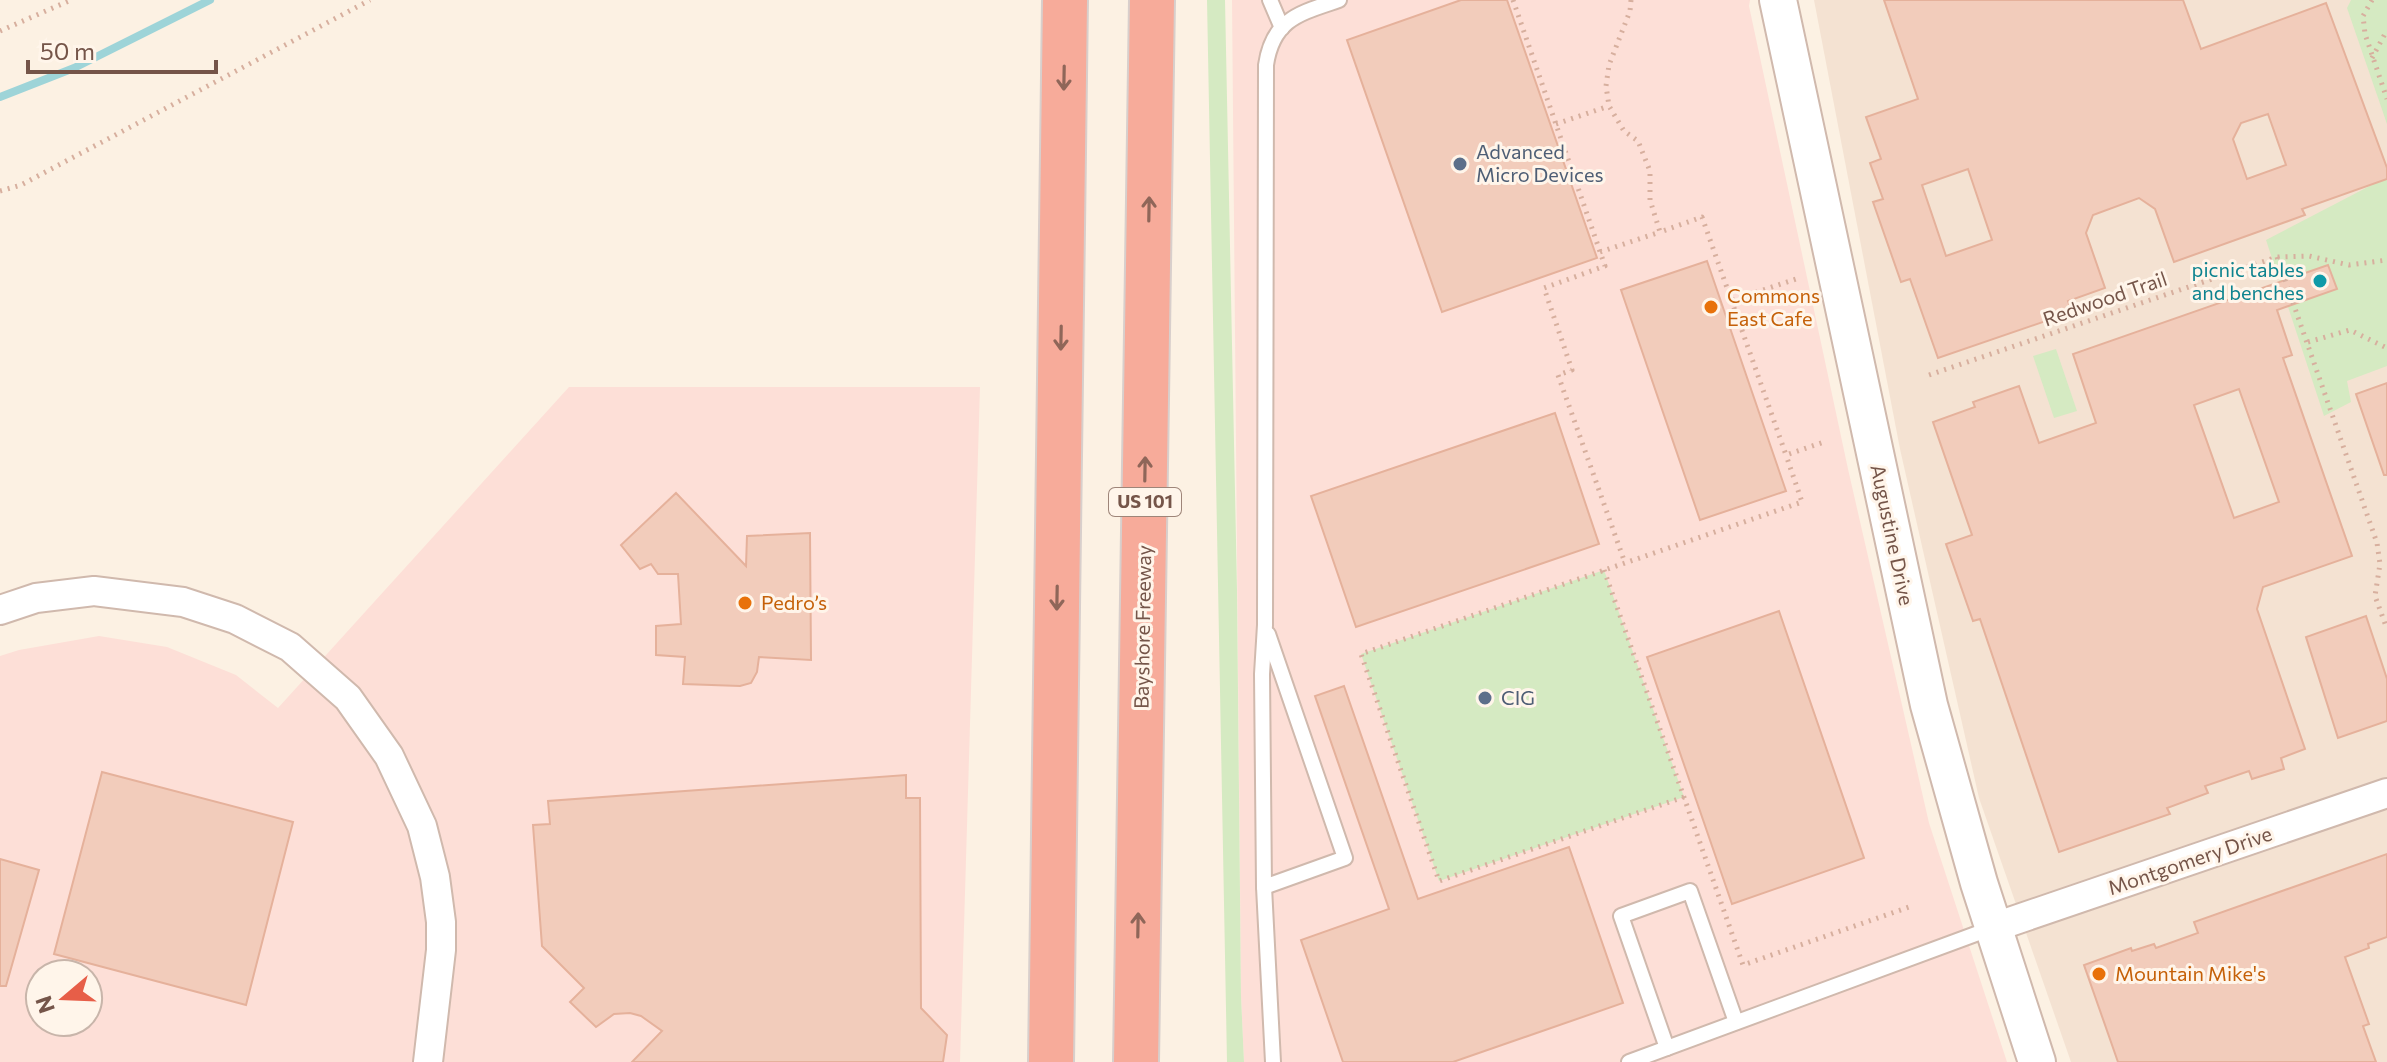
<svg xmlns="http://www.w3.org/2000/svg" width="2387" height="1062" font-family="Commissioner,sans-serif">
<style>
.residential{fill:#f4e2d2}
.commercial{fill:#fddfd7;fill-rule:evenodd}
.green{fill:#d5eac2}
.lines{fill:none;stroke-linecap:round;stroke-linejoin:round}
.stream{stroke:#9ed4d8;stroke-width:8}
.building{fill:#f2ccbb;stroke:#e5b19b;stroke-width:2;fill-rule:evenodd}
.service-casing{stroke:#d0b9ad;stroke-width:18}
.minor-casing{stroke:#d0b9ad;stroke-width:32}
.tertiary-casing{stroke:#d0b9ad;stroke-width:40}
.motorway-casing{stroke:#d8cfcc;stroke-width:48}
.path{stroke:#d7af9e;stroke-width:5;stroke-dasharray:2 6;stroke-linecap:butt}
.service{stroke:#fff;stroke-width:14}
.minor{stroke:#fff;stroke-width:28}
.tertiary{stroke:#fff;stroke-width:36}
.motorway{stroke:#f7ab9a;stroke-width:44}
.oneway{stroke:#8f6659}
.service-dot{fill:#5c6f8a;stroke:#fff5ea;stroke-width:3}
.culture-dot{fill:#0f9aa8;stroke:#fff5ea;stroke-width:3}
.food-dot{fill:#e8710a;stroke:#fff5ea;stroke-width:3}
.labels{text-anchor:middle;stroke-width:6;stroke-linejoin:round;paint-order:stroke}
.shield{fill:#fff5ea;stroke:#9e8579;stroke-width:2}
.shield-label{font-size:18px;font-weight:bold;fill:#755549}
.service-label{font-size:20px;fill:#4e5e75;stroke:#fff5ea;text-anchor:start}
.culture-label{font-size:20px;fill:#0d838f;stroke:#fff5ea;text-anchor:end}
.food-label{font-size:20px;fill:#c56008;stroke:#fff5ea;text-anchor:start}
.street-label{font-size:20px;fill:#755549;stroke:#fff5ea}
</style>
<rect width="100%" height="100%" fill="#fcf1e3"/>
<path class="residential" d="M1814,0H2387V1062H2071L1979,798L1900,449Z"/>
<g class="commercial">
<path d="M1232,0H1750L1749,6L1848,469L1929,823L2007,1062H1244L1241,996Z"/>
<path d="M569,387H980L960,1062H0V656L19,650L99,636L167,647L236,675L278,708ZM40,974H88V1022H40Z"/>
</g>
<g class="green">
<path d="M1207,0H1225L1237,590L1241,996L1244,1062H1227Z"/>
<path d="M2351,0H2387V124L2347,8Z"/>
<path d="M2387,177V366L2347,381L2351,402L2324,416L2266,240Z"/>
<path d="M2056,349L2077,411L2054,418L2033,356Z"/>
<path d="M1604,570L1684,797L1439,881L1361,654Z"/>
</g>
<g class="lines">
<path class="stream" d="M0,97L74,68L210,0"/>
</g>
<g class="building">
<path d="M1461,0H1507L1597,258L1442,312L1347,40Z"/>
<path d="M1884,0H2183L2201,49L2326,3L2387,168V179L2302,209L2305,215L2174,262L2155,209L2139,198L2093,215L2086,233L2105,288L2068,301L2072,312L1938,358L1910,279L1901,282L1873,202L1883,199L1870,163L1881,159L1866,117L1918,99ZM2268,114L2286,165L2247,179L2233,139L2241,123ZM1968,169L1992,240L1946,256L1922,185Z"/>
<path d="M1707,261L1786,491L1700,520L1621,290Z"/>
<path d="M2328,265L2337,289L2277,310L2292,355L2283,358L2352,556L2263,587L2257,609L2305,749L2281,758L2284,769L2252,779L2249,771L2205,786L2208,793L2167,808L2170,814L2059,852L1980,619L1973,621L1946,544L1972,535L1933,422L1975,407L1973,402L2019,386L2039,443L2096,423L2073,354ZM2239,389L2279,502L2234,518L2194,405Z"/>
<path d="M2387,383V475H2384L2356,394Z"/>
<path d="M1555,413L1599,544L1356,627L1311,496Z"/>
<path d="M676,493L746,566L747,536L810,533L811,660L759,657L757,672L751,683L740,686L683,684L685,657L656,655V626L681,624L678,574H658L651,564L640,569L621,545Z"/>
<path d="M1779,611L1864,858L1732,904L1647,657Z"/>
<path d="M2366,616L2387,679V721L2338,738L2306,637Z"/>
<path d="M1344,686L1418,899L1569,847L1623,1003L1453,1062H1343L1301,940L1389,909L1315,696Z"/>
<path d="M102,772L293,822L246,1005L54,954Z"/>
<path d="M906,775V798H920L921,1008L947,1035L943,1062H632L662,1031L641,1016L630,1013L614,1014L596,1027L570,1002L584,988L542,946L533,825L550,824L548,801Z"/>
<path d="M2387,854V937L2368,944L2369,948L2345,957L2369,1024L2363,1026L2376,1062H2118L2084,965L2131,948L2132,951L2154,944L2156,948L2198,933L2194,922Z"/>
<path d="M0,859L39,870L6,986H0Z"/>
</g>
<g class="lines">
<defs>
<g id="service">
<path d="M1270,0L1282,28"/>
<path d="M1264,887L1345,858L1268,634"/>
<path d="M1667,1048L1621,916L1690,891L1736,1022"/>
<path d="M1273,1062L1264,887L1262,674L1265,625L1266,65C1273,18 1301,13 1339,0"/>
<path d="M1629,1062L1992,928"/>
</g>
<g id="minor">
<path d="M0,610L36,598L94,591L183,602L235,619L290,647L348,698L389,756L422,826L435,877L441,922V950L428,1062"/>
<path d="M1992,928L2387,793"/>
</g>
<path id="tertiary" d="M1778,0L1929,705L1979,883L2037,1062"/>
<g id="motorway">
<path d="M1051,1062L1065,0"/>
<path d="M1136,1062L1152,0"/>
</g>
</defs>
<use href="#service" class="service-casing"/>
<use href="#minor" class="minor-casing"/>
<use href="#tertiary" class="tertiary-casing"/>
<use href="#motorway" class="motorway-casing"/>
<g class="path">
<path d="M1513,0L1605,266L1544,288L1572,370L1558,375L1625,563"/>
<path d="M1631,0L1630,11L1609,65L1606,86L1609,106L1624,131L1638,141L1650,171V200L1660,232L1702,217L1786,455L1824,442"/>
<path d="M2372,0L2363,16L2365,34L2387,99"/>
<path d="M0,31L71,0"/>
<path d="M2372,58L2387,30"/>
<path d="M1556,124L1609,106"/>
<path d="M0,191L21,185L370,0"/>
<path d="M1600,252L1660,232"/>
<path d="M2277,257L2377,543L2380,564L2375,596L2387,629"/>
<path d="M1733,300L1796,279"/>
<path d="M2308,342L2350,330L2387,348"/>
<path d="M1929,375L2277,257L2309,256L2349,265L2387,260"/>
<path d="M1604,570L1743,965L1912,906"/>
<path d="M1684,797L1439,881L1361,654L1802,502L1786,455"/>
</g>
<use href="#service" class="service"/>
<use href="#minor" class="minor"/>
<use href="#tertiary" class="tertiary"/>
<use href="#motorway" class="motorway"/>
</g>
<defs><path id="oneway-shaft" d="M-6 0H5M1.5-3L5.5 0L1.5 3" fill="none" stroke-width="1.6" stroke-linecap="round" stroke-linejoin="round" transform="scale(2)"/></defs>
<g class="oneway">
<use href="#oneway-shaft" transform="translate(1064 78) rotate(91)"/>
<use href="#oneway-shaft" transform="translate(1149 209) rotate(-89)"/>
<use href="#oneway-shaft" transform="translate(1061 338) rotate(91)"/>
<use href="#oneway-shaft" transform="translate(1145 469) rotate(-89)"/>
<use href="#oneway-shaft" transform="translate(1057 598) rotate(91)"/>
<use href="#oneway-shaft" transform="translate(1138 925) rotate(-89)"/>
</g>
<g class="service-dot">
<circle cx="1460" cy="164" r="8"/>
<circle cx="1485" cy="698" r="8"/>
</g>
<circle class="culture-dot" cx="2320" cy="281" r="8"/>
<g class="food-dot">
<circle cx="1711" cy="307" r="8"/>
<circle cx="745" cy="603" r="8"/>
<circle cx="2099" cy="974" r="8"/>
</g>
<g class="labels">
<rect class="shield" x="1109" y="488" width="72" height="28" rx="6"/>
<g class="shield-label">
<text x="1145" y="508">US 101</text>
</g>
<g class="service-label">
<text x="1476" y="159">Advanced<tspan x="1476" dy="23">Micro Devices</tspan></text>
<text x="1501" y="705">CIG</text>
</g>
<g class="culture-label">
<text x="2304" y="277">picnic tables<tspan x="2304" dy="23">and benches</tspan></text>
</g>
<g class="food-label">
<text x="1727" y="303">Commons<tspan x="1727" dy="23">East Cafe</tspan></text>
<text x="761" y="610">Pedro’s</text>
<text x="2115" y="981">Mountain Mike's</text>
</g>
<g class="street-label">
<text transform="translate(2105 299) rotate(-19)" y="7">Redwood Trail</text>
<text transform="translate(1892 535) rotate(78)" y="7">Augustine Drive</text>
<text transform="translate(1143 627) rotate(-89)" y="7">Bayshore Freeway</text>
<text transform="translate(2190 861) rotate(-19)" y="7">Montgomery Drive</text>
</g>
</g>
<g transform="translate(64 998) rotate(251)"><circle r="38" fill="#fff5ea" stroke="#c8b5aa" stroke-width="2"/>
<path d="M0-6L14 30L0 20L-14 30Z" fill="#e75e48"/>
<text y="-12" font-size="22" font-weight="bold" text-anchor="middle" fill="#755549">N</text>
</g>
<path d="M28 60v12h188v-12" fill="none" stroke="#755549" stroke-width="4"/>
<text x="40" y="60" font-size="24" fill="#755549" stroke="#fff5ea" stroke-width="6" paint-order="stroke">50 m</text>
</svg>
